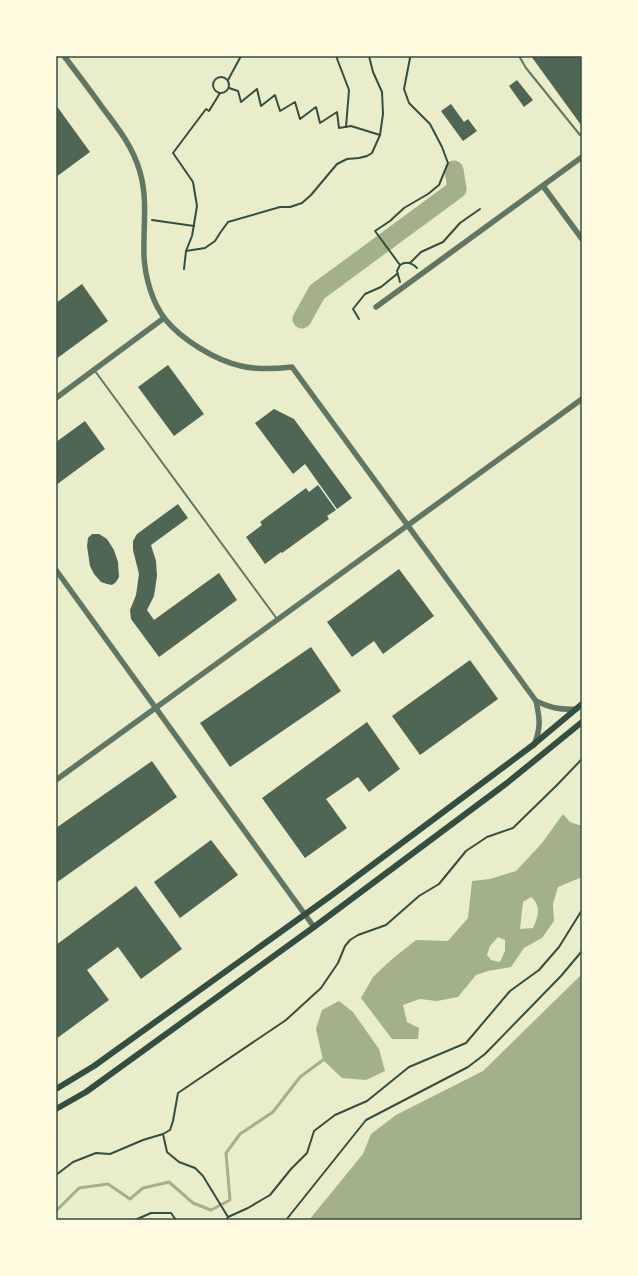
<svg xmlns="http://www.w3.org/2000/svg" width="638" height="1276" font-family="'Crimson Pro',serif">
<style>
.water{fill:#a3b18a;fill-rule:evenodd}
.lines{fill:none;stroke-linecap:round;stroke-linejoin:round}
.stream{stroke:#a3b18a;stroke-width:3}
.river{stroke:#a3b18a;stroke-width:19}
.building{fill:#4f6655}
.path{stroke:#344e41;stroke-width:2}
.service{stroke:#617663;stroke-width:2}
.tertiary{stroke:#617663;stroke-width:5.5}
.secondary{stroke:#344e41;stroke-width:6}
.neatline{fill:none;stroke:#344e41;stroke-width:1.5}
</style>
<rect width="100%" height="100%" fill="#e9edc9"/>
<g class="water">
<path d="M563,814L570,822L582,826V877L558,887L553,904L554,921L542,938L524,948L511,967L488,971L476,975L458,997L437,1001L420,999L403,1005L407,1022L419,1028L418,1039H392L361,998L373,977L391,960L416,940L448,941L468,918L472,881L490,879L516,871L542,843ZM531,897C542,906 538,917 533,928L520,929L523,902ZM498,937L505,940V951L500,962L491,960L487,955L490,946Z"/>
<path d="M582,974V1220H309L363,1154L371,1134L396,1115L483,1071Z"/>
<path d="M339,1001L353,1012L379,1049L385,1071L366,1080L342,1078L323,1060L316,1029L322,1010Z"/>
</g>
<g class="lines">
<path class="stream" d="M56,1211L79,1188L108,1184L130,1199L143,1188L169,1182L193,1203L211,1210L230,1200L226,1153L240,1134L273,1112L300,1077L323,1060"/>
<path class="river" d="M302,319L317,292L457,189L454,170"/>
</g>
<g class="building">
<path d="M531,56H582V124L581,125Z"/>
<path d="M517,80L533,100L524,107L509,86Z"/>
<path d="M451,104L464,122L468,119L477,131L463,141L441,111Z"/>
<path d="M56,105L90,152L56,177Z"/>
<path d="M82,284L108,321L56,359V303Z"/>
<path d="M168,365L204,414L174,436L138,387Z"/>
<path d="M274,409L294,419L352,498L337,509L305,464L293,474L255,423Z"/>
<path d="M85,421L105,449L56,485V442Z"/>
<path d="M318,485L336,510L327,516L329,519L282,553L281,552L265,564L246,537L262,525L260,522L306,488L309,492Z"/>
<path d="M178,504L188,518L151,545L156,561L157,576L154,596L147,610L154,620L219,573L237,600L159,657L131,619L130,610L136,595L139,574L133,550V541L137,534Z"/>
<path d="M92,534H99L107,539L114,550L118,562L119,577L116,582L112,585L107,584L101,582L94,574L90,566L87,546L88,538Z"/>
<path d="M399,569L434,616L383,654L374,641L352,657L327,622Z"/>
<path d="M311,647L341,691L230,767L200,723Z"/>
<path d="M470,660L498,699L420,755L392,716Z"/>
<path d="M367,722L400,769L369,792L358,777L326,799L347,828L305,858L262,798Z"/>
<path d="M152,761L177,797L56,883V828Z"/>
<path d="M211,840L238,875L180,918L154,882Z"/>
<path d="M136,886L182,949L141,979L118,947L87,970L109,1000L56,1039V945Z"/>
</g>
<g class="lines">
<g class="path">
<path d="M336,56L349,90L346,127"/>
<circle cx="221" cy="85" r="8"/>
<path d="M228,80L241,56"/>
<path d="M229,88L238,91L241,102L257,89L261,106L275,95L280,111L295,102L300,119L316,107L320,123L337,112L339,128L351,126L380,135"/>
<path d="M152,220L194,226"/>
<path d="M186,251L205,248L215,241L220,233L228,222L280,207H290L302,203L311,195L337,164L347,159L359,158L367,156L372,153L380,135L383,114L382,92L373,72L369,56"/>
<path d="M410,263L421,252L443,242L460,223L480,209"/>
<path d="M400,265L375,231L390,221L404,208L428,194L439,185L448,163L442,147L430,124L409,103L404,89L410,58L409,56"/>
<path d="M184,269L186,251L192,236L197,206L193,182L173,153L206,109L209,111L220,93"/>
<path d="M400,282L397,271L400,265C406,261 412,263 417,268"/>
<path d="M359,319L353,309L365,294L381,287L397,274"/>
<path d="M163,1134L167,1152L179,1162L195,1168L203,1176L228,1217"/>
<path d="M56,1175L73,1162L96,1153L110,1154L143,1140L163,1134L170,1130L173,1121L178,1093L286,1020L321,988L338,963L345,946L350,940L358,935L386,925L419,896L439,884L466,851L487,837L513,828L557,785L582,759"/>
<path d="M135,1220L151,1213H171L176,1220"/>
<path d="M226,1220L228,1217L248,1208L270,1195L291,1169L307,1153L314,1131L335,1115L367,1101L409,1067L466,1043L510,991L539,970L559,947L582,910"/>
<path d="M286,1220L366,1120L468,1067L485,1054L561,976L582,951"/>
</g>
<g class="service">
<path d="M519,56L526,68L580,135L582,133"/>
<path d="M95,371L277,619"/>
</g>
<g class="tertiary">
<path d="M64,56C77,73 90,90 102,107C118,128 133,147 140,172C148,199 143,228 144,256C145,277 152,302 165,319C182,340 215,360 241,366C258,370 275,369 292,367L536,701C540,719 541,728 534,745"/>
<path d="M543,186L582,239"/>
<path d="M376,307L582,157"/>
<path d="M56,398L164,318"/>
<path d="M56,570L314,927"/>
<path d="M536,701C551,708 560,710 576,709"/>
<path d="M56,780L582,399"/>
</g>
<g class="secondary">
<path d="M56,1089L94,1066L332,895L533,745L582,704"/>
<path d="M56,1109L86,1092L314,927L507,783L582,722"/>
</g>
</g>
<rect width="638" height="1276" fill="none" stroke="#fefae0" stroke-width="114"/>
<rect x="57" y="57" width="524" height="1162" class="neatline"/>
</svg>
